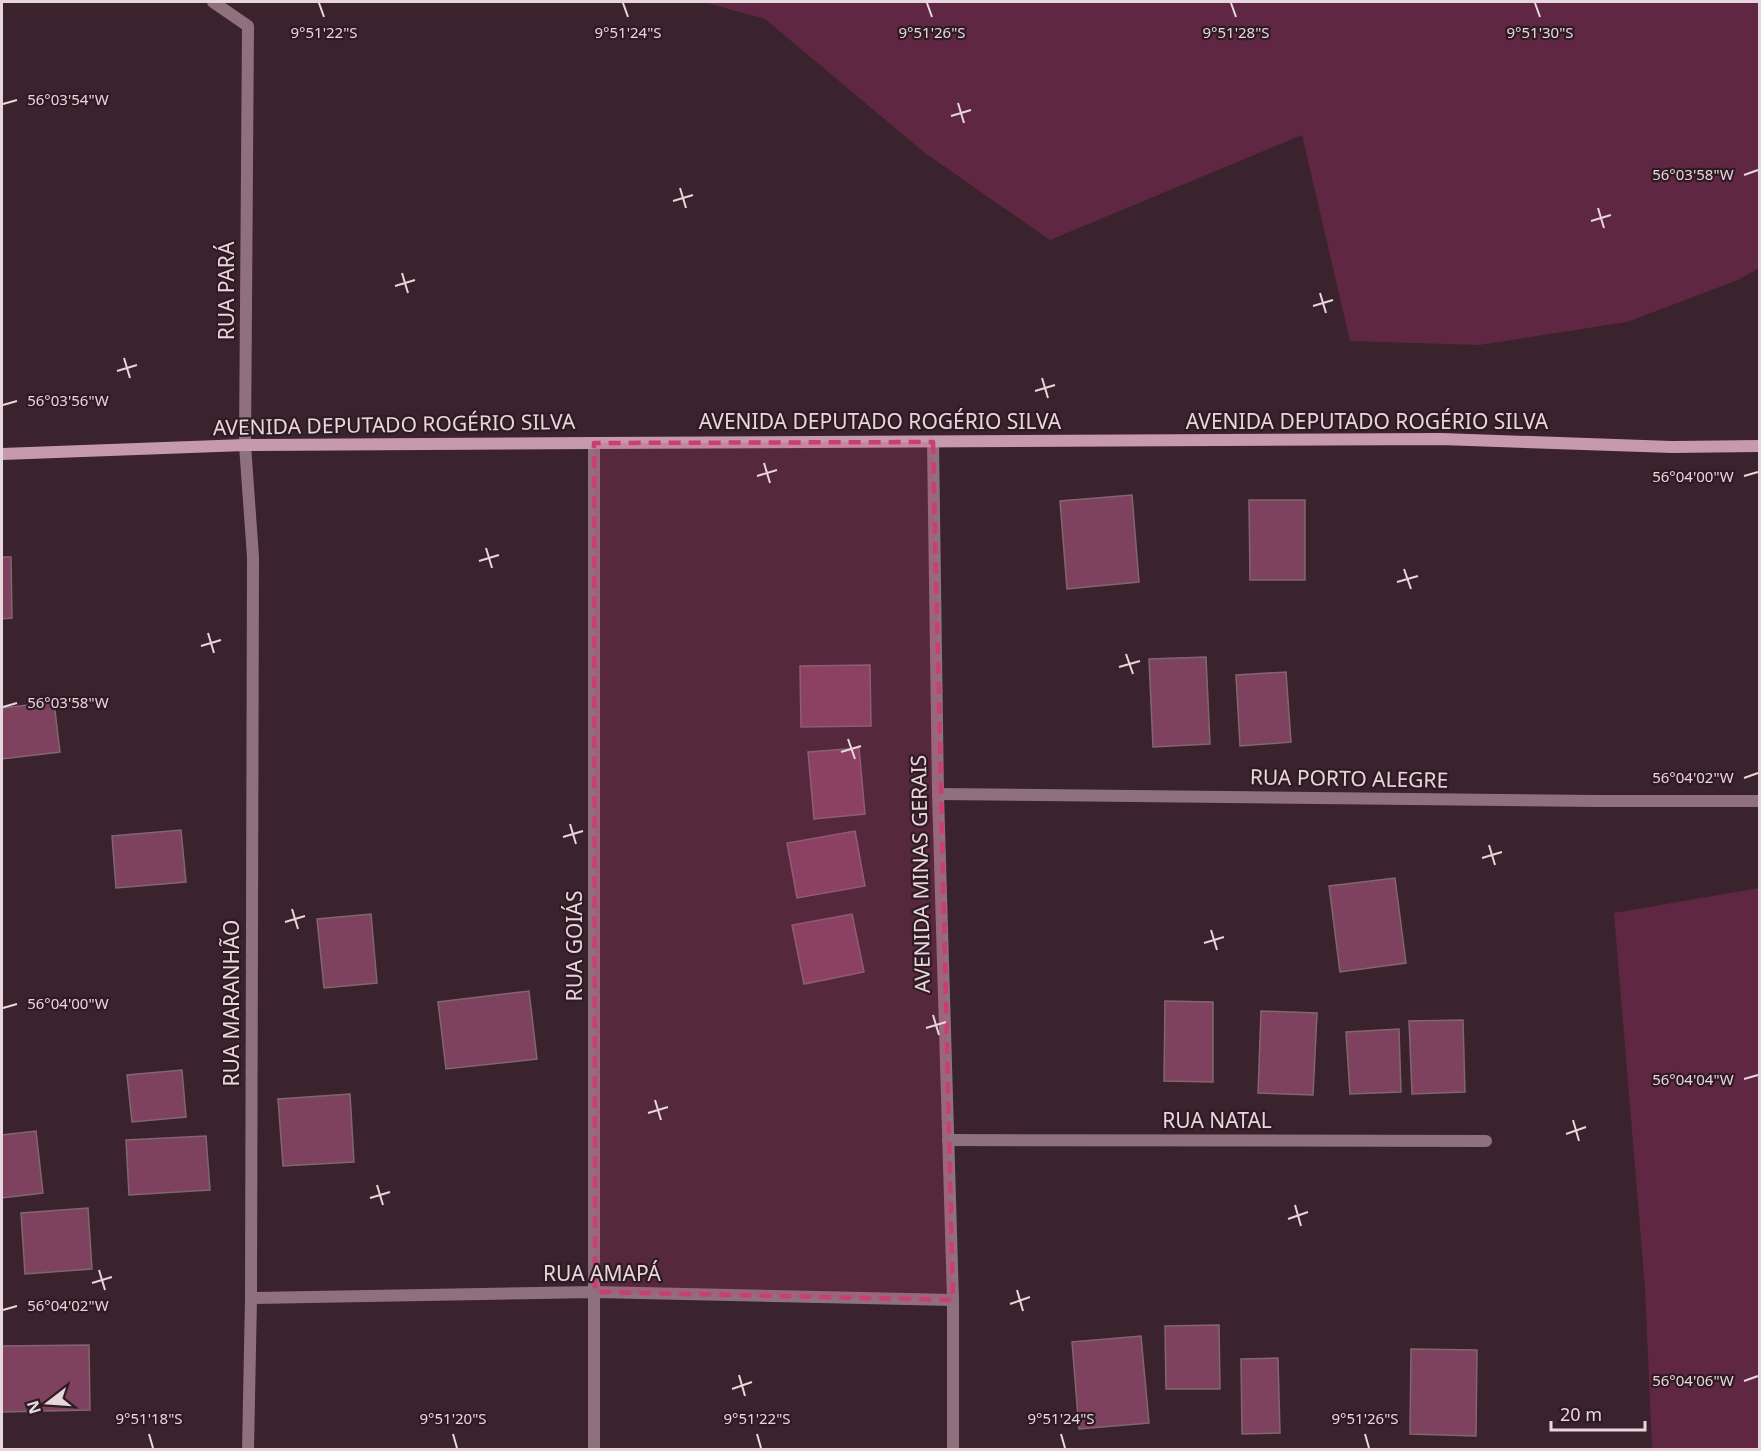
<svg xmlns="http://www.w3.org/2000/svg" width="1761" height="1451" font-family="'Noto Sans',sans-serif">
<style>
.green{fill:#5f2742}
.building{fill:#7e425e;stroke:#816671;stroke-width:1.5}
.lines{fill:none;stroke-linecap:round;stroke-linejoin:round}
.street{stroke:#8f717d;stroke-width:12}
.secondary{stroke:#c799ac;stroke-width:12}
.marked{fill:#c93e75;fill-opacity:0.2;stroke:#c93e75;stroke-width:4.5;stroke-dasharray:12 8;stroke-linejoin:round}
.ticks{fill:none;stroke:#e6d7dd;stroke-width:2}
.labels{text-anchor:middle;stroke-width:4.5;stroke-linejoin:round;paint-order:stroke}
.street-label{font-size:21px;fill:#e6d7dd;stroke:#301a23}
.ticks-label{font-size:15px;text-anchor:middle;fill:#e6d7dd;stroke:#301a23;stroke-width:4.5;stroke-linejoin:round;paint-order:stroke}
</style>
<rect width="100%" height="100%" fill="#3a232d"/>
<g class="green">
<path d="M703,2H1759V268L1738,280L1627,322L1479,345L1350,341L1302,135L1050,240L925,153L765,19Z"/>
<path d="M1759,888V1449H1652L1645,1288L1614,913Z"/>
</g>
<g class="building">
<path d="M1132,495L1139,582L1067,589L1060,501Z"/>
<path d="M1249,500H1305V580H1250Z"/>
<path d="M2,557H11L12,618L2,619Z"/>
<path d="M1206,657L1210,744L1153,747L1149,659Z"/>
<path d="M870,665L871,726L801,727L800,666Z"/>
<path d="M1286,672L1291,742L1240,746L1236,675Z"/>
<path d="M54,702L60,752L2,759V708Z"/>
<path d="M859,748L865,814L814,819L808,752Z"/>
<path d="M181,830L186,882L116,888L112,836Z"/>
<path d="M855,831L865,886L797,898L787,843Z"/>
<path d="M1395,878L1406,963L1340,972L1329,886Z"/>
<path d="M371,914L377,983L324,988L317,919Z"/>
<path d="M852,914L864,972L804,984L792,925Z"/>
<path d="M529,991L537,1059L446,1069L438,1002Z"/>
<path d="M1165,1001L1213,1002V1082L1164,1081Z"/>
<path d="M1261,1011L1317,1013L1313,1095L1258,1093Z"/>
<path d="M1463,1020L1465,1092L1412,1094L1409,1021Z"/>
<path d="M1399,1029L1401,1092L1350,1094L1346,1032Z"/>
<path d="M182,1070L186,1117L132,1122L127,1075Z"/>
<path d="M350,1094L354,1162L283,1166L278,1099Z"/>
<path d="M36,1131L43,1193L2,1198V1135Z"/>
<path d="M206,1136L210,1190L129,1195L126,1140Z"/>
<path d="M88,1208L92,1269L25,1274L21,1213Z"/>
<path d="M1219,1325L1220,1389H1166L1165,1326Z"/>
<path d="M1141,1336L1149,1423L1079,1429L1072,1342Z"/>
<path d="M89,1345L90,1410L2,1412V1346Z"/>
<path d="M1411,1349L1477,1350L1476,1436L1410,1434Z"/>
<path d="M1278,1358L1280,1433L1242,1434L1241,1359Z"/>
</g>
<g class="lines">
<g class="street">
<path d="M213,2L248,26L245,445L253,557L251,1298L248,1450"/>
<path d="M933,442L938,794L953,1300V1450"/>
<path d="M594,443V1450"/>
<path d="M938,794L1598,801H1760"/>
<path d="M948,1140L1486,1141"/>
<path d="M251,1298L595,1292L953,1300"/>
</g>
<path class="secondary" d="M2,454L245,445L594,443L1441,439L1672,447L1760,446"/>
</g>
<path class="marked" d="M933,442L953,1300L595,1292L594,443Z"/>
<path class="ticks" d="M319,3L324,17M623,3L628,17M927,3L932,17M1231,3L1236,17M1535,3L1540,17M958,103L964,123M3,104L17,100M951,116L971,110M1744,175L1758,170M680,188L686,208M673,201L693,195M1598,208L1604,228M1591,221L1611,215M402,273L408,293M395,286L415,280M1320,293L1326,313M1313,306L1333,300M124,358L130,378M117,371L137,365M1042,378L1048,398M1035,391L1055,385M3,405L17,401M764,463L770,483M757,476L777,470M1744,476L1758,472M486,548L492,568M479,561L499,555M1404,569L1411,589M1397,582L1418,576M208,633L214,653M201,646L221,640M1126,654L1133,674M1119,667L1140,661M3,707L17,703M848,739L855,759M841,752L861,746M1744,778L1758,773M570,824L576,844M563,837L583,831M1489,845L1495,865M1482,858L1502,852M292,909L298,929M285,922L305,916M1211,930L1217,950M1204,943L1224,937M3,1008L17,1004M933,1015L939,1035M926,1028L946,1022M1744,1079L1758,1075M655,1100L661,1120M648,1113L668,1107M1573,1120L1579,1141M1566,1134L1586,1127M377,1185L383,1205M370,1198L390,1192M1295,1205L1301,1226M1288,1219L1308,1212M99,1270L105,1290M92,1283L112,1277M1017,1290L1023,1311M1010,1304L1030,1297M3,1310L17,1306M739,1375L745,1396M1744,1381L1758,1376M732,1389L752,1382M149,1434L153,1448M453,1434L457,1448M757,1434L761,1448M1061,1434L1065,1448M1365,1434L1369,1448"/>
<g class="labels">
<g class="street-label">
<text transform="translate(227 291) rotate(-90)" y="7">RUA PARÁ</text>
<text x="880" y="429">AVENIDA DEPUTADO ROGÉRIO SILVA</text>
<text x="1367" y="429">AVENIDA DEPUTADO ROGÉRIO SILVA</text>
<text transform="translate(394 425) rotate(-1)" y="7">AVENIDA DEPUTADO ROGÉRIO SILVA</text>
<text transform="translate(1349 779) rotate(1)" y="7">RUA PORTO ALEGRE</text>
<text transform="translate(921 874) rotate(-91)" y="7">AVENIDA MINAS GERAIS</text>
<text transform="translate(575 946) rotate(-90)" y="7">RUA GOIÁS</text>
<text transform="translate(232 1003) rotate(-90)" y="7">RUA MARANHÃO</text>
<text x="1217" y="1128">RUA NATAL</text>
<text x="602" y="1281">RUA AMAPÁ</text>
</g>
</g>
<g class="ticks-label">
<text x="1540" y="38">9°51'30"S</text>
<text x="324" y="38">9°51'22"S</text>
<text x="628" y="38">9°51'24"S</text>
<text x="932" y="38">9°51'26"S</text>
<text x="1236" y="38">9°51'28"S</text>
<text x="68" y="105">56°03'54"W</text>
<text x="1693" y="180">56°03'58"W</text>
<text x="68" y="406">56°03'56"W</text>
<text x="1693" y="482">56°04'00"W</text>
<text x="68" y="708">56°03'58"W</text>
<text x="1693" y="783">56°04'02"W</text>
<text x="68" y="1009">56°04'00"W</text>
<text x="1693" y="1085">56°04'04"W</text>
<text x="68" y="1311">56°04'02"W</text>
<text x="1693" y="1386">56°04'06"W</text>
<text x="149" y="1424">9°51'18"S</text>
<text x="453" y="1424">9°51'20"S</text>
<text x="757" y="1424">9°51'22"S</text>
<text x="1061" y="1424">9°51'24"S</text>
<text x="1365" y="1424">9°51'26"S</text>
</g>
<rect width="1761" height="1451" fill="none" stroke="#e6d7dd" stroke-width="6"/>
<g transform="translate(48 1403) rotate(253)" stroke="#301a23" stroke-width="4.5" paint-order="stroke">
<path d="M0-4.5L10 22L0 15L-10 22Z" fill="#e6d7dd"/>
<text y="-9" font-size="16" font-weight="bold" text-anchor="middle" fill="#e6d7dd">N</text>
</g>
<path d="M1551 1421v9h94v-9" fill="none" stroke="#e6d7dd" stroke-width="3"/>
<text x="1560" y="1421" font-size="18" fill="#e6d7dd" stroke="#301a23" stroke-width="4.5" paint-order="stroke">20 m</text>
</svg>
